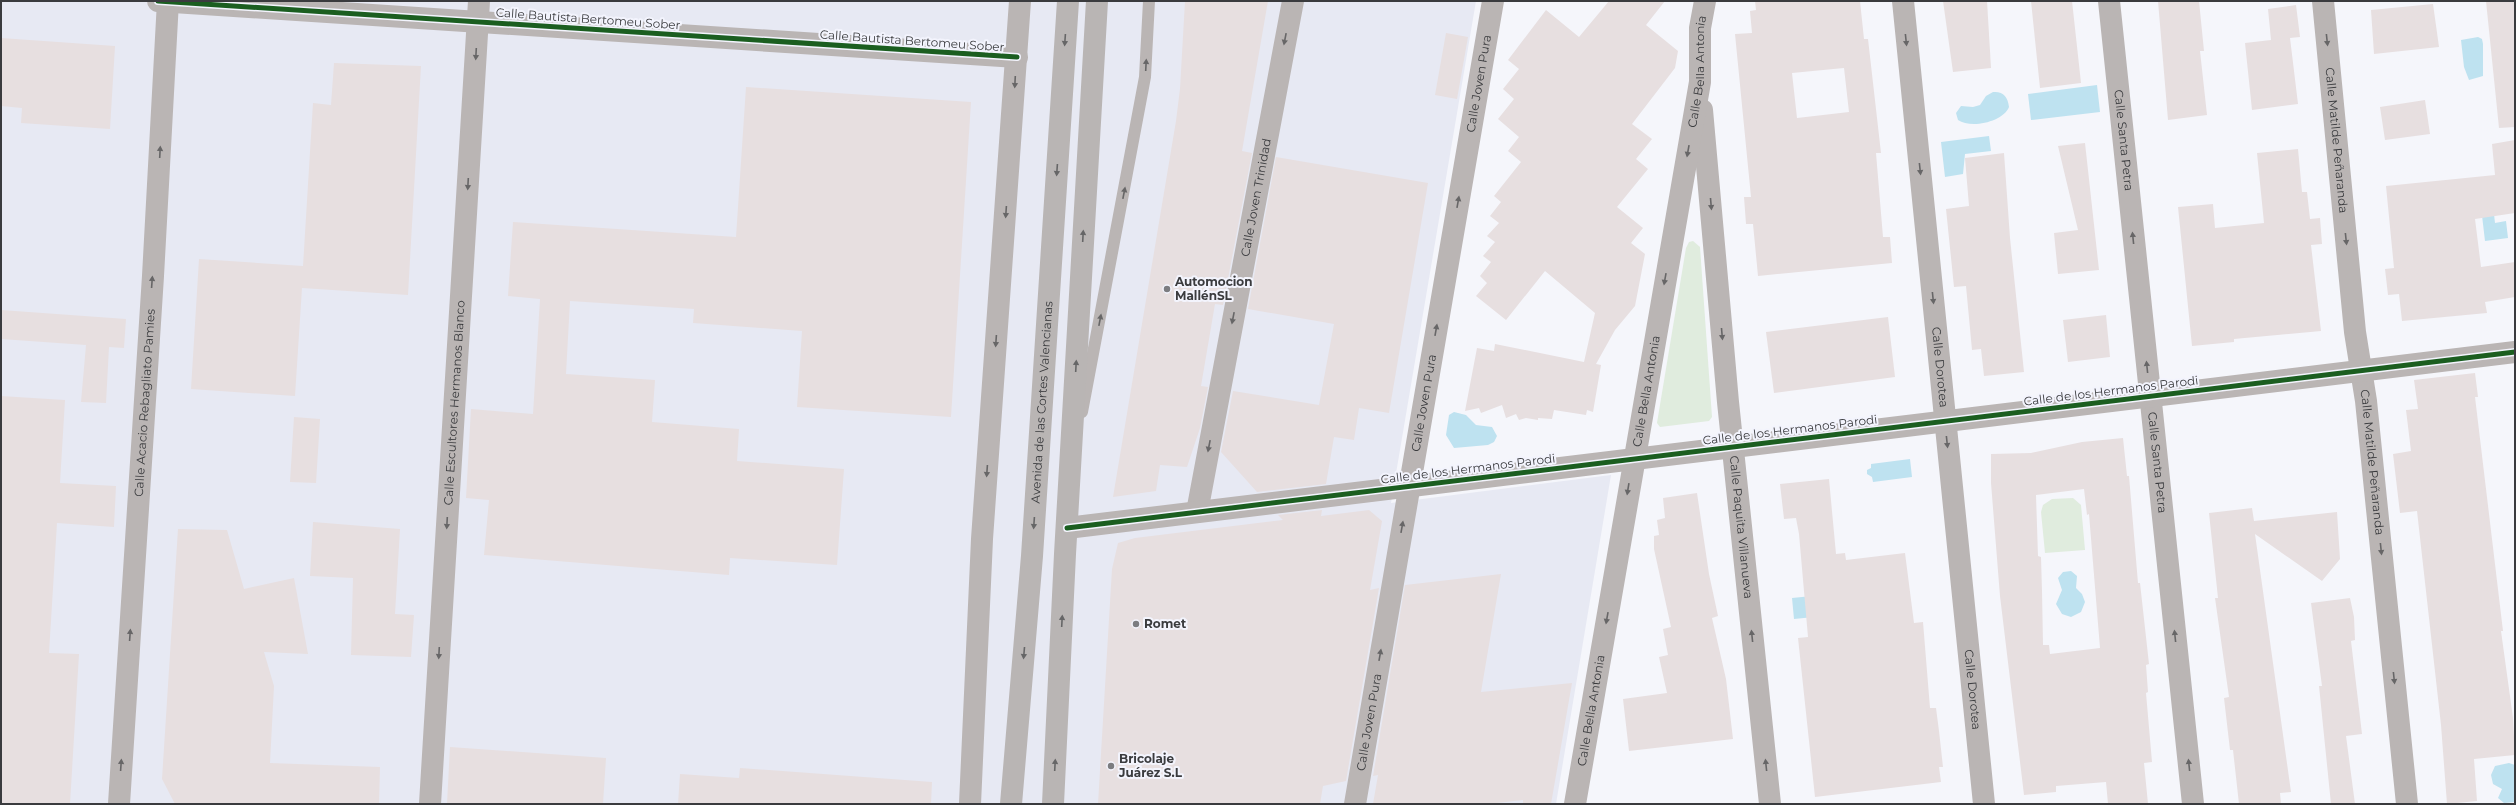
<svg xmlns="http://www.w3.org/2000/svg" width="2516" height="805" font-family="Montserrat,sans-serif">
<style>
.built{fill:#e7e9f3}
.green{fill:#e0ecde}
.water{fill:#bee2f0}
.building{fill:#e7dfe0;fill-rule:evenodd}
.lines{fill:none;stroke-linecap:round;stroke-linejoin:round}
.service{stroke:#bab5b4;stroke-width:12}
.minor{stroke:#bab5b4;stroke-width:22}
.secondary{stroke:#b9b5b4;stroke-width:22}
.cycleway-casing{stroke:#f3f4fd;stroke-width:8}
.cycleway{stroke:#1b5e20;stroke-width:5}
.oneway{fill:#676667}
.oneway2{fill:#666667}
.poi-dot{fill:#7b7c80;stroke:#f3f4fd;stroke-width:1.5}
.labels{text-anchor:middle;stroke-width:4;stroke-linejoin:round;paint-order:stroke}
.street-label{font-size:12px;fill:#3a3b3e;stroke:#f3f4fd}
.poi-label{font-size:12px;font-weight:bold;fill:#3a3b3e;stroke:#f3f4fd;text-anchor:start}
</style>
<rect width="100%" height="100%" fill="#f5f6fb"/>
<path class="built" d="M1,1H1476L1391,503L1611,475L1556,804H1Z"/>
<g class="green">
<path d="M1693,241L1700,247L1712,417L1709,421L1660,427L1657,423L1686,248L1689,242Z"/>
<path d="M2073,498L2081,505L2085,550L2045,553L2041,512L2043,505L2052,499Z"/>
</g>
<g class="water">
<path d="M2478,37L2482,39L2483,44V76L2469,80L2464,67L2461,40Z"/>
<path d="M2097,85L2100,112L2031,120L2028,94Z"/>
<path d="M1993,92C2003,91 2008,97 2009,107C2003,122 1971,129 1958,120L1956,113L1961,106L1973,107L1980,105L1986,96Z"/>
<path d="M1989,136L1991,151L1965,154L1963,174L1945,177L1941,142Z"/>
<path d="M2493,205L2495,223L2506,221L2508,238L2485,241L2481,207Z"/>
<path d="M1454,412L1466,415L1476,425L1492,427L1497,436L1494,442L1488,445L1454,448L1446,435L1449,415Z"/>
<path d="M1910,459L1912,477L1873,482L1872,477L1867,474V470L1871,468V464Z"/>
<path d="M2071,571L2077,576L2076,588L2082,594L2085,602L2081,612L2071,617L2062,614L2056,604L2062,590L2058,578L2063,572Z"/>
<path d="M1832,594L1834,615L1794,619L1792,598Z"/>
<path d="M2509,763L2515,765V802L2504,803L2498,798L2502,789L2493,784L2491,775L2495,766Z"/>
</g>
<g class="building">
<path d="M1185,1H1268L1242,151L1252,153L1223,305L1215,304L1201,386L1208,387L1200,428L1187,467L1160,465L1156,491L1113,497L1176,121L1180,89Z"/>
<path d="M1609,1H1665L1646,25L1678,51L1675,68L1632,124L1652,139L1636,159L1648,169L1617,207L1643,228L1631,243L1645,254L1635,306L1615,330L1596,364L1601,365L1593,412L1587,410L1586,415L1554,410L1552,419L1538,418V420L1526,418L1519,420L1516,414L1506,418L1502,405L1481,413L1479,408L1465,411L1477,348L1494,351L1495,344L1584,362L1595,313L1545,271L1506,320L1476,296L1487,283L1480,276L1491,262L1483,256L1495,242L1487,236L1499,223L1490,216L1501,202L1494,196L1521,162L1508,151L1519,137L1498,119L1514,99L1503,89L1519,69L1508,60L1546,10L1579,37Z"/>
<path d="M1755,1H1860L1864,39H1868L1881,153H1876L1883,237H1890L1892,263L1758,276L1753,224H1746L1744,197H1751L1735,34L1752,33L1750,11L1756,10ZM1844,68L1849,112L1797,118L1792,73Z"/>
<path d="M1943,1H1987L1991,68L1953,72Z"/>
<path d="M2031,1H2072L2081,83L2040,88Z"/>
<path d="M2158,1H2199L2204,51H2200L2207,115L2168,120Z"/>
<path d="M2486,1H2515V127L2499,128Z"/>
<path d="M2433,4L2439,47L2374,54L2371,10Z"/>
<path d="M2296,5L2300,37L2290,38L2298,104L2252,110L2245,43L2271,40L2268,9Z"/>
<path d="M1446,33L1468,37L1457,99L1435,95Z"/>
<path d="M1,38L115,46L110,129L21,123L22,108L1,106Z"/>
<path d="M334,63L421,66L408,295L302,288L295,396L191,389L199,259L303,266L313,103L331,105Z"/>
<path d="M746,87L971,102L951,417L797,407L802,331L693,323L694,309L570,301L566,374L655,380L652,422L739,429L737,461L844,469L837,565L730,558L729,575L484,555L489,500L466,498L471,409L533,414L540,299L508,296L513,222L736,237Z"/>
<path d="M2425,100L2430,134L2385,140L2380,107Z"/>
<path d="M2515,140V213L2475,219L2481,267L2515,262V297L2485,302L2487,313L2402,321L2399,294L2388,295L2385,269L2394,268L2386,186L2495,175L2492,144Z"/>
<path d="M2085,143L2099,270L2058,274L2054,233L2078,230L2058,146Z"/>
<path d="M2298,149L2302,192H2307L2310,219L2320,218L2322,244L2311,245L2321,331L2234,339V342L2192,346L2178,207L2213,204L2215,228L2264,223L2257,153Z"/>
<path d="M2004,153L2010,238L2024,372L1984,376L1981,349L1972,350L1966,286L1954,287L1946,209L1969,206L1965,158Z"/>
<path d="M1276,157L1428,183L1389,413L1359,408L1354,440L1334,437L1326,484L1257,492L1221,452L1233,391L1319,405L1334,324L1248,309Z"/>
<path d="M1,310L126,319L124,348L109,347L106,403L81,402L86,345L1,339Z"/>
<path d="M2106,315L2110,357L2068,362L2063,320Z"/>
<path d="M1888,317L1895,377L1774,393L1766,332Z"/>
<path d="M2475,373L2478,397H2475L2503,631H2501L2513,718L2515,755L2474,759L2477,801L2447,804L2441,725L2417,511L2400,513L2393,454L2411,451L2406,410L2418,409L2414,380Z"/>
<path d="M1,396L65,400L60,483L116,486L114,527L57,523L49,653L79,654L70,804H1Z"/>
<path d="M294,417L320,419L316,483L290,482Z"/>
<path d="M2123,438L2127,476H2129L2138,583H2140L2149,664L2146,665L2148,692L2146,693L2152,762L2144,763L2148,804H2108L2106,782L2056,786V792L2024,795L2000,596L1991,483V454L2031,453L2082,442ZM2084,489L2087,515L2089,514L2100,648L2050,654L2049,645H2043L2042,591L2041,557L2038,556L2036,495Z"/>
<path d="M1829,479L1836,554L1845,553L1846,560L1905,553L1914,623L1923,622L1930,708H1936L1939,731L1943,767H1939L1941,782L1815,797L1798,638L1808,637L1799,534L1796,518L1784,519L1780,484Z"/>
<path d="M1697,493L1709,574L1718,616L1712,618L1726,679L1733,739L1629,751L1623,699L1667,693L1659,657L1668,655L1663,629L1671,627L1654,549V536L1659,535L1657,520L1665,518L1663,498Z"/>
<path d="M2252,508L2254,521L2337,512L2340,559L2322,581L2255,534L2291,792L2280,793L2281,804H2239L2233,750H2230L2224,698L2229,697L2215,598H2218L2209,513Z"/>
<path d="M1322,510L1321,516L1369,510L1382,521L1370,590L1379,588L1346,781L1323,786L1320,804H1098L1112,569L1118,543L1135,538L1283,520L1278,515Z"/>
<path d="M313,522L400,529L395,614L414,615L411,657L351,655L353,578L310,576Z"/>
<path d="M178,529L227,530L244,589L294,578L308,654L264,652L274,686L270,763L380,767L379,804H175L162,779Z"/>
<path d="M1501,574L1481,692L1572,683L1551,804H1523V800L1488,804H1373L1378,775L1373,776L1405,585Z"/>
<path d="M2350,598L2354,617L2355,640L2351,641L2362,734L2346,736L2355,804H2331L2319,686H2322L2311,603Z"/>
<path d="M450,747L606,758L603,804H447Z"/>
<path d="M740,768L932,782L931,804H678L680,774L739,778Z"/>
</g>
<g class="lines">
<path class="service" d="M1082,412L1145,77L1149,1"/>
<g class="minor">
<path d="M158,1L1017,57"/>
<path id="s1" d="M1903,1L1984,804"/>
<path id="s2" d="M2109,1L2193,804"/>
<path id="s3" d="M2323,1L2355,332L2366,401L2407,804"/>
<path id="s4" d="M1702,110L1728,402L1770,804"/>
<path id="s5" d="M1197,512L1293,1"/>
<path d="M1067,528L2515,352"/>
<path id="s6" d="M119,804L153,276L168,1"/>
<path id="s7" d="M430,804L479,1"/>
<path d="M970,804L982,539L1020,1"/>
<path id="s8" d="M1355,804L1493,1"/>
<path id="s9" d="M1575,804L1700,82V28L1705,1"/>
</g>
<g class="secondary">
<path id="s10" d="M1011,804L1032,556L1068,1"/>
<path d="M1053,804L1065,554L1097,1"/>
</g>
<defs>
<g id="cycleway">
<path d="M158,1L1017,57"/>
<path d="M1067,528L2515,352"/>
</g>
</defs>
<use href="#cycleway" class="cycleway-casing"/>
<use href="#cycleway" class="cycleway"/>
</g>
<defs><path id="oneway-solid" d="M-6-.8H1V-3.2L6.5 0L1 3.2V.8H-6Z"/></defs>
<g class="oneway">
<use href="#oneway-solid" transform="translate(1285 39) rotate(101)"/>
<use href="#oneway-solid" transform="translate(1906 40) rotate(84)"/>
<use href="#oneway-solid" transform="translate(2327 40) rotate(84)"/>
<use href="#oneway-solid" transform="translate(476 54) rotate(93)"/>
<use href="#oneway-solid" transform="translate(1146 65) rotate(-87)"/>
<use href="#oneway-solid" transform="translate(1015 82) rotate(93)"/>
<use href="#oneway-solid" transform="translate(1688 151) rotate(100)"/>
<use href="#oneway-solid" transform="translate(160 152) rotate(-87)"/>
<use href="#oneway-solid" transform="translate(1920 169) rotate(84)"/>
<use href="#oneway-solid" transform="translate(468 184) rotate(93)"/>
<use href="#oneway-solid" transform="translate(1124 193) rotate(-79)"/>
<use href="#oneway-solid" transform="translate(1458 202) rotate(-80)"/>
<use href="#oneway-solid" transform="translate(1711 204) rotate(85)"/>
<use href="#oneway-solid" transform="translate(1006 212) rotate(94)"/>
<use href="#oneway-solid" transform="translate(2133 238) rotate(-96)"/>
<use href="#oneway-solid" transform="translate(2346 239) rotate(84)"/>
<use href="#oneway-solid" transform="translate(1665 279) rotate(100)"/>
<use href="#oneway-solid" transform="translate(152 282) rotate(-86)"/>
<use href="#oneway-solid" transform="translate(1933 298) rotate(84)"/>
<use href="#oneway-solid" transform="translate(1233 318) rotate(101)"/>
<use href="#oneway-solid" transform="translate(1100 320) rotate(-79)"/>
<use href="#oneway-solid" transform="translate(1436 330) rotate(-80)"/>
<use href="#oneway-solid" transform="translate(1722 334) rotate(85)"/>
<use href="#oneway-solid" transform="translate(996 341) rotate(94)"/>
<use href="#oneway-solid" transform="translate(2147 367) rotate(-96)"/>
<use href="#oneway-solid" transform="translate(1947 442) rotate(84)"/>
<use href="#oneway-solid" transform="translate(1209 446) rotate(101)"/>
<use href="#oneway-solid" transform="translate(987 471) rotate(94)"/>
<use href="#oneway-solid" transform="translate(1628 489) rotate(99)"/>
<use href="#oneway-solid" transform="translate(447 523) rotate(93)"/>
<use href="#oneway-solid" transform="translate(1402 527) rotate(-80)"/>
<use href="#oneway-solid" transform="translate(2381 549) rotate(84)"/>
<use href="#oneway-solid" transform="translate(1607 618) rotate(100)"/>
<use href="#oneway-solid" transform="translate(130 635) rotate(-86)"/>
<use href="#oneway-solid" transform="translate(1752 636) rotate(-96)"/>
<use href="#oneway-solid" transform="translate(2175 636) rotate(-96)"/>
<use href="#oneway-solid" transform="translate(439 653) rotate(93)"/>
<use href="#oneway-solid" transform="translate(1380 655) rotate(-80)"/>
<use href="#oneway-solid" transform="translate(2394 678) rotate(84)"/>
<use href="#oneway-solid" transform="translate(121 765) rotate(-86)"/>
<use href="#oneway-solid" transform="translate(1766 765) rotate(-96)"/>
<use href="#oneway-solid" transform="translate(2189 765) rotate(-96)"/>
</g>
<g class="oneway2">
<use href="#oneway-solid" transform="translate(1065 40) rotate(94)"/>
<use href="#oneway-solid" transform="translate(1057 170) rotate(94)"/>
<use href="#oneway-solid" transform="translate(1083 236) rotate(-87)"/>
<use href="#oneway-solid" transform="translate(1076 366) rotate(-87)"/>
<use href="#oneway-solid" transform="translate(1034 523) rotate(94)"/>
<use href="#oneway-solid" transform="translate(1062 621) rotate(-87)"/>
<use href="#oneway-solid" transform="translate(1024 653) rotate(95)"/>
<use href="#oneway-solid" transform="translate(1055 765) rotate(-87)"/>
</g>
<g class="poi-dot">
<circle cx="1167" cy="289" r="4"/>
<circle cx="1136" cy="624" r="4"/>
<circle cx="1111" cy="766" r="4"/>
</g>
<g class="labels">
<g class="street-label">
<text transform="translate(588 19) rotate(4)" y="4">Calle Bautista Bertomeu Sober</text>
<text transform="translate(912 41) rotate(4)" y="4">Calle Bautista Bertomeu Sober</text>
<text dy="4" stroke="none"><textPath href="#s9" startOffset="743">Calle Bella Antonia</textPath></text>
<text dy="4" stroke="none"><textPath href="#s8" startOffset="731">Calle Joven Pura</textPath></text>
<text dy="4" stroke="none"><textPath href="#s2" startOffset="140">Calle Santa Petra</textPath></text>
<text dy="4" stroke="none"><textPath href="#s3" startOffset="140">Calle Matilde Peñaranda</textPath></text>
<text dy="4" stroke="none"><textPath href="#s5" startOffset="320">Calle Joven Trinidad</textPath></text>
<text dy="4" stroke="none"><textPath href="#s1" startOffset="368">Calle Dorotea</textPath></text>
<text dy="4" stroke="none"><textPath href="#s9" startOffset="419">Calle Bella Antonia</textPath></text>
<text transform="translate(2111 391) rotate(-7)" y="4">Calle de los Hermanos Parodi</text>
<text dy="4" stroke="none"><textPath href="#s7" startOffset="402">Calle Escultores Hermanos Blanco</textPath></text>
<text dy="4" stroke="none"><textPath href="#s6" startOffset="402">Calle Acacio Rebagliato Pamies</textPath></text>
<text dy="4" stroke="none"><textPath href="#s10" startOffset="403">Avenida de las Cortes Valencianas</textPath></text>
<text dy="4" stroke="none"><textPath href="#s8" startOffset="407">Calle Joven Pura</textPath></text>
<text transform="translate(1790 430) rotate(-7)" y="4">Calle de los Hermanos Parodi</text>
<text dy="4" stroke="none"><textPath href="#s2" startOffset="464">Calle Santa Petra</textPath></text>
<text dy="4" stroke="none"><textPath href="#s3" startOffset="464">Calle Matilde Peñaranda</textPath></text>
<text transform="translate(1468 469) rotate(-7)" y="4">Calle de los Hermanos Parodi</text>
<text dy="4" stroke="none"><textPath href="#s4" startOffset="419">Calle Paquita Villanueva</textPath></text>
<text dy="4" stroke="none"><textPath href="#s1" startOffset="692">Calle Dorotea</textPath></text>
<text dy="4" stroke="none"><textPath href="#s9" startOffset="95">Calle Bella Antonia</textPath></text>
<text dy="4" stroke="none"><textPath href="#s8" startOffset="83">Calle Joven Pura</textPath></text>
</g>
<g class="poi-label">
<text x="1175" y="286">Automocion<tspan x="1175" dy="14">MallénSL</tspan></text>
<text x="1144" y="628">Romet</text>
<text x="1119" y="763">Bricolaje<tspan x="1119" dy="14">Juárez S.L</tspan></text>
</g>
</g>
<rect width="2516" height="805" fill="none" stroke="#3a3b3e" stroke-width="4"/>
</svg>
